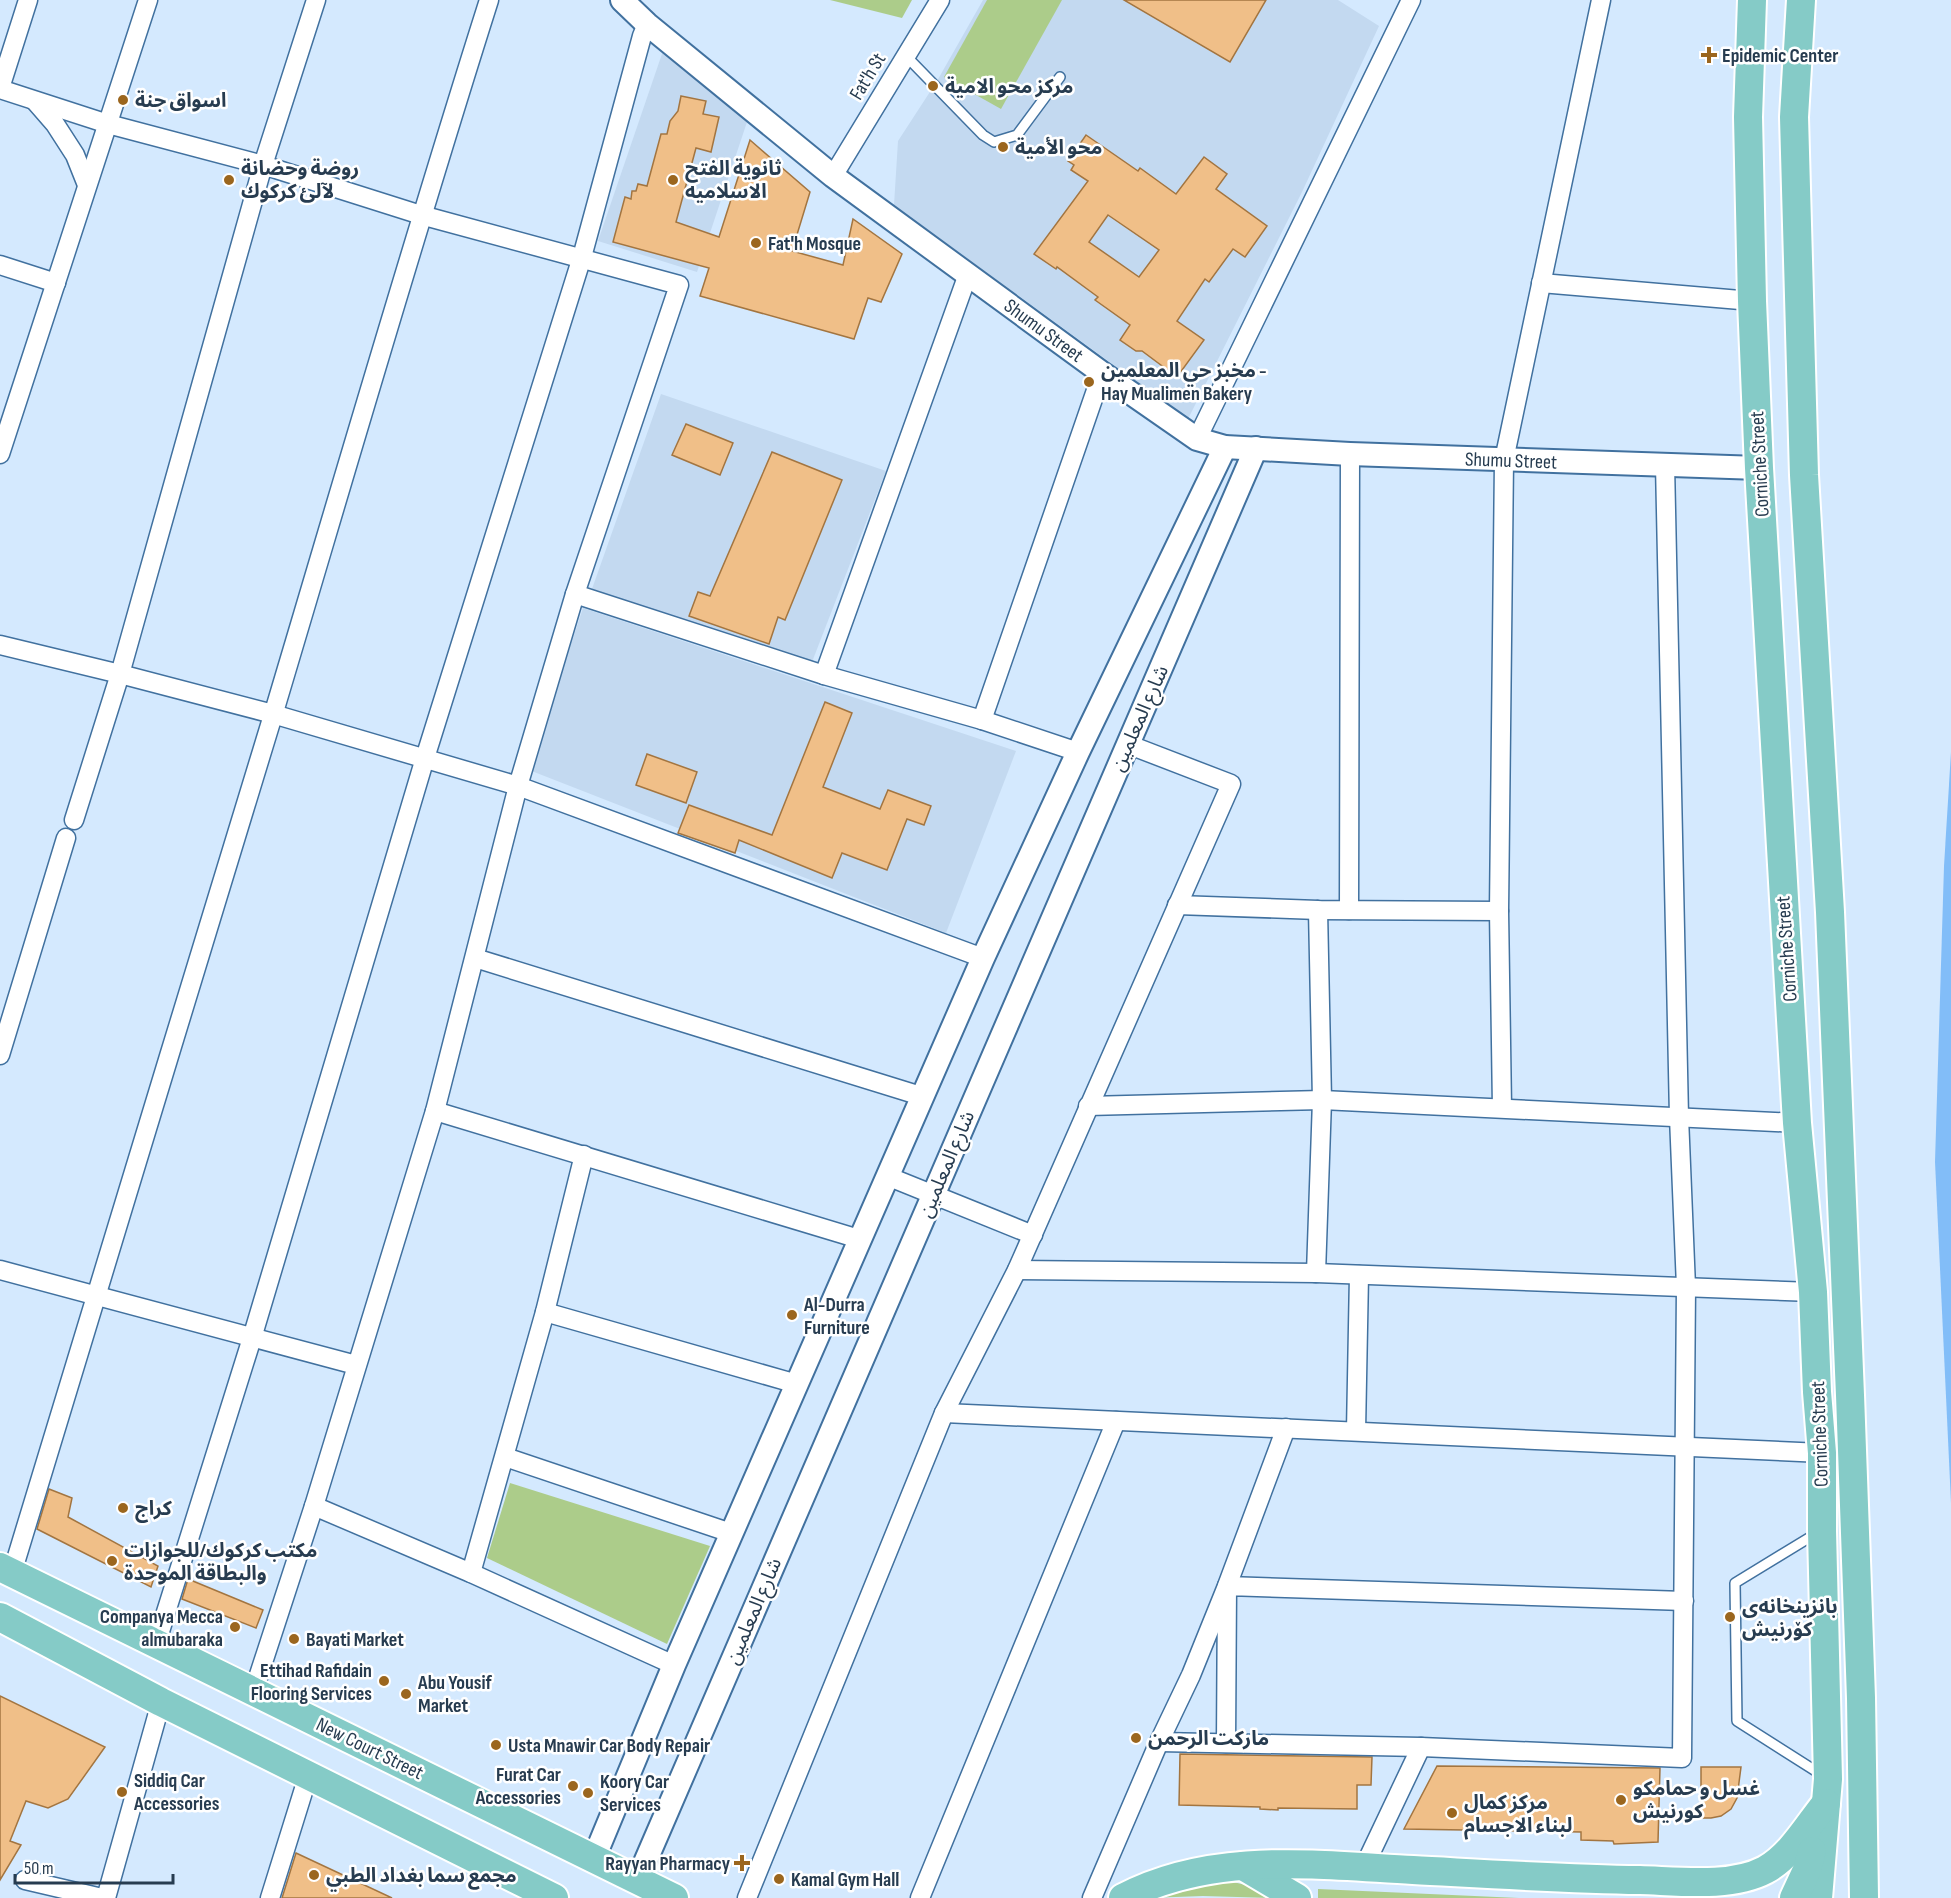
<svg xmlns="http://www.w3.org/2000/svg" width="1951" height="1898" font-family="'Sofia Sans Condensed','Noto Sans Arabic',sans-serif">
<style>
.built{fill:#c3d9f0}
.green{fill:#accc8a}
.water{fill:#82bdf8}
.building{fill:#f0bf88;stroke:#a37540;stroke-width:1.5;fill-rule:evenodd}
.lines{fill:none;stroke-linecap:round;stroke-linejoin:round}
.service-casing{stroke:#41719f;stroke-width:12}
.minor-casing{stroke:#41719f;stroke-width:21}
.tertiary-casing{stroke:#41719f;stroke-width:26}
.primary-casing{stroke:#fff;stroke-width:32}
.service{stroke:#fff;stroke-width:9}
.minor{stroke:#fff;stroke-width:18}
.tertiary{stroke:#fff;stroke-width:22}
.primary{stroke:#85cbc7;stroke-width:28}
.poi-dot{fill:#9b661e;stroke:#fff;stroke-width:2}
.labels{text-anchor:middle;stroke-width:5;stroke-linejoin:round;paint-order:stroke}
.poi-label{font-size:20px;font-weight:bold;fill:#273c50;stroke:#fff;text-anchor:start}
.street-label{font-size:20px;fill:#273c50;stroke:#fff}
</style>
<rect width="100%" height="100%" fill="#d4e9fe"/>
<g class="built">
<path d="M983,0H1338L1379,26L1302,192L1188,419L894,205L898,141L937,81Z"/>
<path d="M664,48L748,119L697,272L598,241Z"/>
<path d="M661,394L886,471L812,662L592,589Z"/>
<path d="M583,608L1016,751L946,933L529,770Z"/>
</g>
<g class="green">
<path d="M830,0H912L902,18Z"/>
<path d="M987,0H1062L1001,109L944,77Z"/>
<path d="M510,1483L710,1546L667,1644L487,1558Z"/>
<path d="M1229,1881L1254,1887L1273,1898L1203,1896L1148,1898L1168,1890Z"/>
<path d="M1318,1889L1519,1898H1318Z"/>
</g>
<path class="water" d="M1951,752V1503L1935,1162L1944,866Z"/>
<g class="building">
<path d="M1124,0H1266L1230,62Z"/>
<path d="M681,96L706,101L703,114L719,117L711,152L696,148L676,222L719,237L750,140L810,192L792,251L843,265L853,219L902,254L881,302L868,298L854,339L700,296L709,268L613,242L625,197L631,199L632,191H636L638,184L647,186L661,134H667L670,121L678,111Z"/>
<path d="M1086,135L1138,171L1140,168L1176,194L1204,157L1227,174L1216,189L1267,226L1245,257L1233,249L1209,282L1205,279L1177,321L1204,340L1177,377L1142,351H1136L1120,340L1130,325L1095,300L1098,297L1057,267L1056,269L1034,254L1088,181L1071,170L1074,165L1068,161ZM1108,215L1159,250L1139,277L1089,242Z"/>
<path d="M686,424L733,443L720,475L672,455Z"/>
<path d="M772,452L842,480L785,620L778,617L769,644L689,616L698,592L710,596Z"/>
<path d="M825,702L852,713L823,787L880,809L888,790L931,806L924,825L907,819L887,870L842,853L832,878L739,840L735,853L678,833L689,805L772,835Z"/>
<path d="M647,754L697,772L686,803L636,785Z"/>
<path d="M49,1489L72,1498L68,1517L158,1566L151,1587L37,1529Z"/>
<path d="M188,1579L263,1610L256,1628L182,1599Z"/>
<path d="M0,1696L105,1747L68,1799L48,1808L26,1801L10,1841L21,1845L0,1880Z"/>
<path d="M1180,1754L1372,1757L1371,1785H1357V1809L1278,1808V1810L1260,1809V1807L1179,1805Z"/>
<path d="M1437,1766L1660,1768L1658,1842L1614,1844L1613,1841L1581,1840V1832L1404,1829Z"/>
<path d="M1701,1767H1741L1737,1798L1731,1809L1721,1816L1711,1818H1701Z"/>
<path d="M296,1853L392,1898H282Z"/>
</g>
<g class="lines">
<defs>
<g id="service">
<path d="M906,56L983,135L994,142L1017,135L1060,77"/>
<path d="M1817,1533L1735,1583L1737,1721L1822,1775"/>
</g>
<g id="minor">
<path d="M0,88L28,0"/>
<path d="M0,89L108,124L263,165L421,215L679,285L575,594L518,786L435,1111L314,1506L254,1690"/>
<path d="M35,101L55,124L75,155L87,185"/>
<path d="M833,176L940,0"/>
<path d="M0,265L56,283"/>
<path d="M1541,283L1752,301"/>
<path d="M1197,439L1411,0"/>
<path d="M0,454L148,0"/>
<path d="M575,594L824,675L982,720L1078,752"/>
<path d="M0,645L120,674L273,714L518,786L983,958"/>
<path d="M824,675L968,274"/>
<path d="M982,720L1102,373"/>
<path d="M74,820L120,674L263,165L316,0"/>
<path d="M1177,905L1318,910L1499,911"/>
<path d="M1349,910L1350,454"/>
<path d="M475,958L921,1096"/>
<path d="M0,1055L66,838"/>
<path d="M1088,1106L1322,1100L1797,1123"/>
<path d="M1502,1108L1499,911L1504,460L1601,0"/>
<path d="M435,1111L859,1239"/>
<path d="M887,1176L1033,1235"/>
<path d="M0,1270L356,1365"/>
<path d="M1017,1270L1316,1273L1813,1292"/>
<path d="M1316,1273L1322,1100L1318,910"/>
<path d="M545,1312L797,1384"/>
<path d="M944,1413L1822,1453"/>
<path d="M1356,1431L1359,1275"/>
<path d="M505,1457L731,1533"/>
<path d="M314,1506L471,1573L674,1665"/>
<path d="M12,1573C98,1286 187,999 274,712C345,474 414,236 489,0"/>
<path d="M471,1573L545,1312L584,1155"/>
<path d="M156,1644L252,1338L425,758L582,257L642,36L647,24"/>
<path d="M1159,1742L1421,1747L1682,1758L1686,1287L1679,1117L1665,464"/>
<path d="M1226,1743L1227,1586L1684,1601"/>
<path d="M1364,1867L1421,1747"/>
<path d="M25,1880L102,1898"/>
<path d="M106,1898L161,1702"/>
<path d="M270,1898L308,1776"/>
<path d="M747,1898L944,1413L1017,1270L1231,784L1127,744"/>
<path d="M920,1898L1116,1421"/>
<path d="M1092,1898L1159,1742L1191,1675L1227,1586L1286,1428"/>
</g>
<g id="tertiary">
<path d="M622,0L647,24L833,176L1102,373L1197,439L1225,447L1350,454L1759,468"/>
<path d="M594,1858L674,1665L983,958L1078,752L1225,447"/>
<path d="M637,1881L1256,448"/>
</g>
<g id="primary">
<path d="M1752,0L1748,117L1752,301L1759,468L1797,1123L1813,1292L1817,1392L1822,1453V1531L1828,1779L1818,1898"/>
<path d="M1801,0L1794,117L1804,475L1830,912L1850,1395L1861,1698L1864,1898"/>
<path d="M0,1567L674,1898"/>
<path d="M0,1617L161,1702L554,1898"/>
<path d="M1243,1866L1297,1898"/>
<path d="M1123,1898C1212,1851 1317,1865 1413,1870C1488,1874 1564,1879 1640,1880C1677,1881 1731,1888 1765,1870C1791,1856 1808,1825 1826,1803"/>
<path d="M1794,1898L1807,1870L1812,1851"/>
</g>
</defs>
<use href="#service" class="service-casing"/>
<use href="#minor" class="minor-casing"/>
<use href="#tertiary" class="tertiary-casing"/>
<use href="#primary" class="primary-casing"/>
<use href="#service" class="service"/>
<use href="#minor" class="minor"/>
<use href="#tertiary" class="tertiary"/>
<use href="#primary" class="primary"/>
</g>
<g class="poi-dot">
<path d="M1706 46h6v6h6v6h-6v6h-6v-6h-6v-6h6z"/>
<circle cx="933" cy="86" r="6"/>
<circle cx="123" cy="100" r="6"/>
<circle cx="1003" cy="147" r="6"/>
<circle cx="229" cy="180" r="6"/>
<circle cx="673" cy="180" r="6"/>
<circle cx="756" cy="243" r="6"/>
<circle cx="1089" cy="382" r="6"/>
<circle cx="792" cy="1315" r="6"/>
<circle cx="123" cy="1508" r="6"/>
<circle cx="112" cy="1561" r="6"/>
<circle cx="1730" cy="1617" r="6"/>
<circle cx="235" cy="1627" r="6"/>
<circle cx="294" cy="1639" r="6"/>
<circle cx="384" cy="1681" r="6"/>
<circle cx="406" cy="1694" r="6"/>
<circle cx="1136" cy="1738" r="6"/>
<circle cx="496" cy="1745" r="6"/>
<circle cx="573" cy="1786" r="6"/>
<circle cx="122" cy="1792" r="6"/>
<circle cx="588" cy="1793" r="6"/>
<circle cx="1621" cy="1800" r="6"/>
<circle cx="1452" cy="1813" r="6"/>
<path d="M739 1854h6v6h6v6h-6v6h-6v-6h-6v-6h6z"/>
<circle cx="314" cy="1875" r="6"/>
<circle cx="779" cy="1879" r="6"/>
</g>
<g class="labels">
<g class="poi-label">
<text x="1722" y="62">Epidemic Center</text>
<text x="945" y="93">مركز محو الامية</text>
<text x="135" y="107">اسواق جنة</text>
<text x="1015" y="154">محو الأمية</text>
<text x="241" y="175">روضة وحضانة<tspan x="241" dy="23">لآلئ كركوك</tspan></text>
<text x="685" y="175">ثانوية الفتح<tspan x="685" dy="23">الاسلاميه</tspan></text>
<text x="768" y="250">Fat'h Mosque</text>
<text x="1101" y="377">مخبز حي المعلمين -<tspan x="1101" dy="23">Hay Mualimen Bakery</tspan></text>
<text x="804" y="1311">Al-Durra<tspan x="804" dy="23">Furniture</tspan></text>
<text x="135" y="1515">كراج</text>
<text x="124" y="1557">مكتب كركوك/للجوازات<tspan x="124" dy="23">والبطاقة الموحدة</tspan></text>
<text x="1742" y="1613">بانزینخانەی<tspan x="1742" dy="23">کۆرنیش</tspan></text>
<text x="223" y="1623" text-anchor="end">Companya Mecca<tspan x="223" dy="23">almubaraka</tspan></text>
<text x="306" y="1646">Bayati Market</text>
<text x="372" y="1677" text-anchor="end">Ettihad Rafidain<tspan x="372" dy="23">Flooring Services</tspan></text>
<text x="418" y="1689">Abu Yousif<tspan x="418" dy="23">Market</tspan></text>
<text x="1148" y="1745">ماركت الرحمن</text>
<text x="508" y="1752">Usta Mnawir Car Body Repair</text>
<text x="561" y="1781" text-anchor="end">Furat Car<tspan x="561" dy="23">Accessories</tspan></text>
<text x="134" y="1787">Siddiq Car<tspan x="134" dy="23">Accessories</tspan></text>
<text x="600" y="1788">Koory Car<tspan x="600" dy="23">Services</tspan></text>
<text x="1633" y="1795">غسل و حمامكو<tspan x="1633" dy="23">كورنيش</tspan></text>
<text x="1464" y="1809">مركز كمال<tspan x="1464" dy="23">لبناء الاجسام</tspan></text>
<text x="730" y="1870" text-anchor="end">Rayyan Pharmacy</text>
<text x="326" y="1882">مجمع سما بغداد الطبي</text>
<text x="791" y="1886">Kamal Gym Hall</text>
</g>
<g class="street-label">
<text transform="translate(867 76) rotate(-59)" y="7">Fat'h St</text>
<text transform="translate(1044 330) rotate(36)" y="7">Shumu Street</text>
<text transform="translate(1511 460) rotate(2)" y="7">Shumu Street</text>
<text transform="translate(1759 464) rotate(-93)" y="7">Corniche Street</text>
<text transform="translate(1139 718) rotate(-66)" y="7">شارع المعلمين</text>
<text transform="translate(1786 949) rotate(-94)" y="7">Corniche Street</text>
<text transform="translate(946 1164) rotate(-67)" y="7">شارع المعلمين</text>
<text transform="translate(1819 1434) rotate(-92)" y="7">Corniche Street</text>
<text transform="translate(753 1611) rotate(-67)" y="7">شارع المعلمين</text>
<text transform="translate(370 1748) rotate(26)" y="7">New Court Street</text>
</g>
</g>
<path d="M15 1874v9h158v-9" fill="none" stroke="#273c50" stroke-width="3"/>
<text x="24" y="1874" font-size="18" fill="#273c50" stroke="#ffffff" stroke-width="4.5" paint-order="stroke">50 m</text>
</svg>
